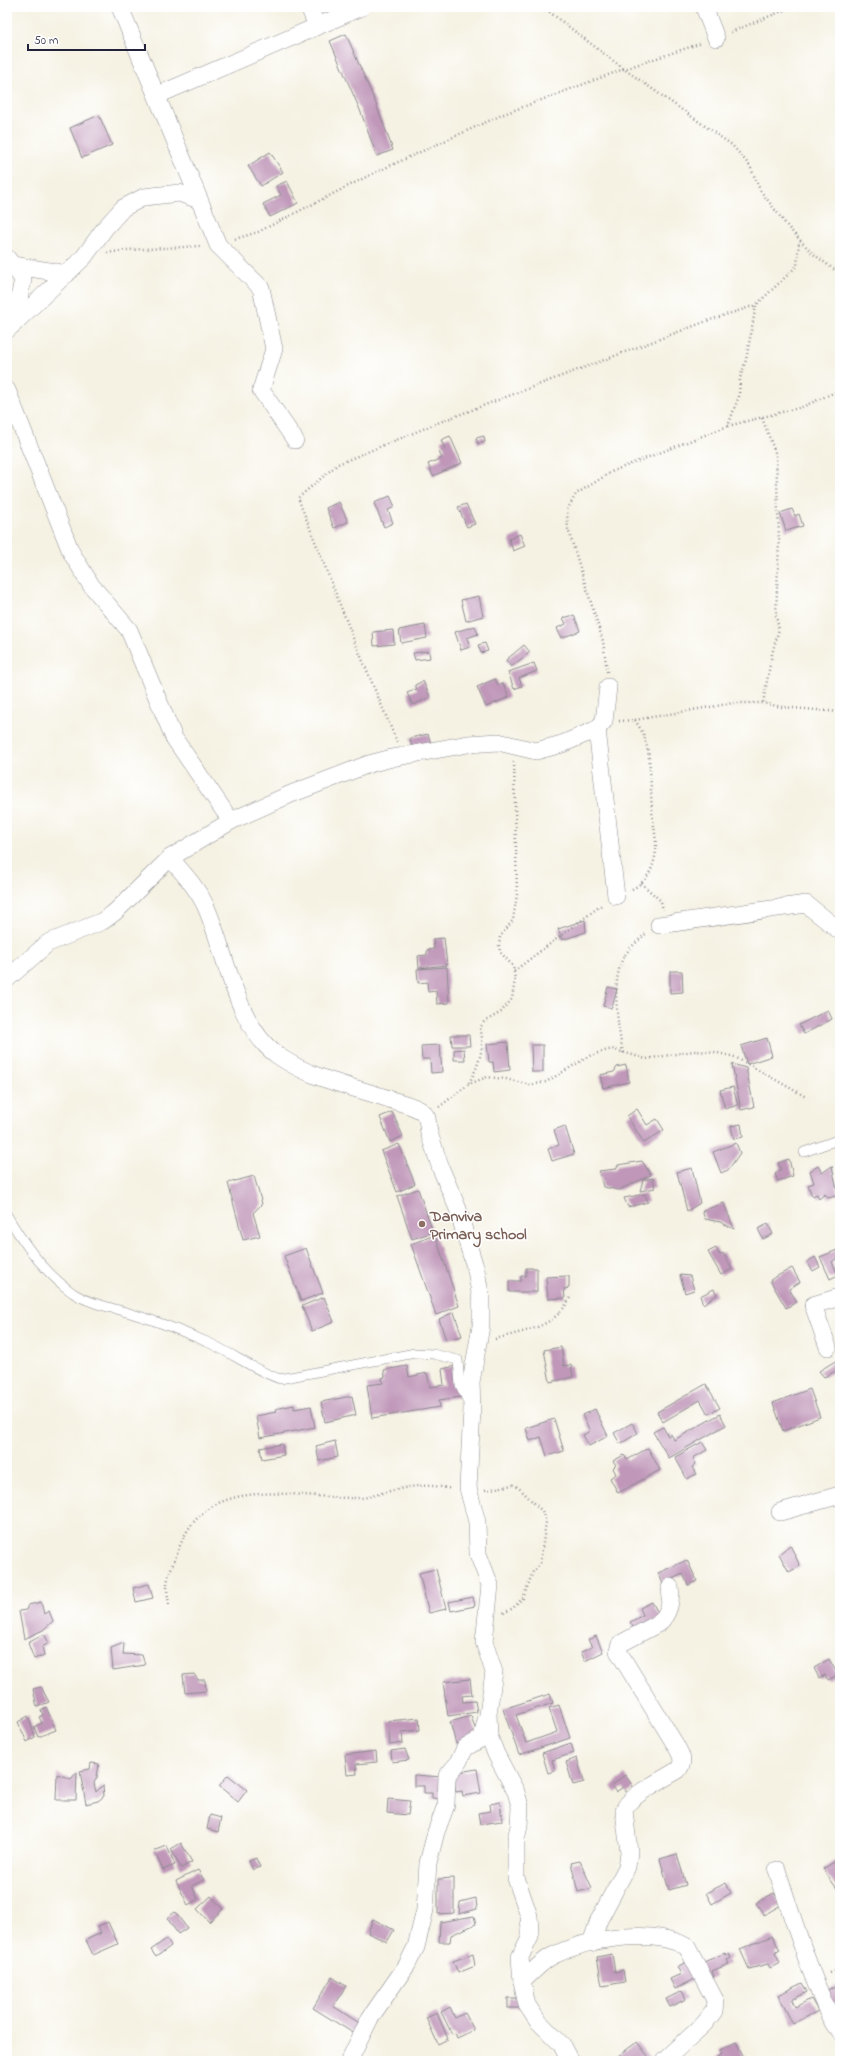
<svg xmlns="http://www.w3.org/2000/svg" width="847" height="2068" font-family="'Indie Flower',sans-serif">
<style>
.building{fill:#c097b9}
.lines{fill:none;stroke-linecap:round;stroke-linejoin:round}
.lane-casing{stroke:#8c8a8f;stroke-width:10}
.street-casing{stroke:#8c8a8f;stroke-width:18}
.path{stroke:#8c8a8f;stroke-width:2.5;stroke-dasharray:1 3;stroke-linecap:butt}
.lane{stroke:#fff;stroke-width:9}
.street{stroke:#fff;stroke-width:17}
.education-dot{fill:#8d6e63;stroke:#fff;stroke-width:1.5}
.labels{text-anchor:middle;stroke-width:3;stroke-linejoin:round;paint-order:stroke}
.education-label{font-size:16px;font-weight:bold;fill:#785e54;stroke:#fff;text-anchor:start}
</style>
<rect width="100%" height="100%" fill="#fff"/>
<filter id="ink" filterUnits="userSpaceOnUse"><feTurbulence type="fractalNoise" baseFrequency=".025" numOctaves="2"/><feDisplacementMap in="SourceGraphic" scale="8" xChannelSelector="R" yChannelSelector="G"/><feConvolveMatrix kernelMatrix="1 2 1 2 8 2 1 2 1" color-interpolation-filters="sRGB"/></filter>
<filter id="wash" filterUnits="userSpaceOnUse"><feTurbulence type="fractalNoise" baseFrequency=".012" numOctaves="4" result="noise"/><feDisplacementMap in="SourceGraphic" scale="16" xChannelSelector="R" yChannelSelector="G"/><feGaussianBlur stdDeviation="0.9" result="paint"/><feColorMatrix in="noise" values="0 0 0 0 0 0 0 0 0 0 0 0 0 0 0 0 0 1.4 0 .05"/><feComposite in="paint" operator="in"/></filter>
<g filter="url(#wash)">
<rect width="100%" height="100%" fill="#f5f2e3"/>
<g id="blocks">
<g class="building">
<path d="M346,34L376,104L393,150L377,156L360,110L330,41Z"/>
<path d="M99,115L112,145L82,158L70,128Z"/>
<path d="M270,152L283,172L261,186L248,166Z"/>
<path d="M287,181L298,203L270,217L263,204L281,195L276,186Z"/>
<path d="M450,436L462,463L433,476L428,464L442,458L439,452L445,449L441,440Z"/>
<path d="M484,436L485,442L478,444L476,438Z"/>
<path d="M390,496L395,507L388,510L393,523L384,527L374,503Z"/>
<path d="M339,502L348,522L334,528L326,508Z"/>
<path d="M466,504L475,524L467,527L458,507Z"/>
<path d="M792,509L795,516L799,514L803,526L786,531L780,513Z"/>
<path d="M520,534L525,546L513,551L509,539Z"/>
<path d="M479,596L483,616L466,621L461,600Z"/>
<path d="M574,615L580,631L561,638L557,628L566,624L563,618Z"/>
<path d="M425,625L427,638L401,643L399,630Z"/>
<path d="M475,626L478,634L467,638L470,647L461,650L455,632Z"/>
<path d="M393,630L394,644L374,646L373,632Z"/>
<path d="M485,643L488,651L481,653L478,645Z"/>
<path d="M524,645L530,652L511,667L506,660Z"/>
<path d="M429,651L430,658L415,660L413,653Z"/>
<path d="M534,663L537,671L519,678L522,686L514,689L508,672Z"/>
<path d="M495,679L498,685L503,683L509,697L486,707L477,687Z"/>
<path d="M423,681L430,697L413,705L407,693L417,689L415,685Z"/>
<path d="M428,734L431,744L412,748L410,738Z"/>
<path d="M585,920L586,932L562,940L558,929Z"/>
<path d="M444,938L447,965L419,968L418,956L427,955V950L434,949L433,939Z"/>
<path d="M447,967L449,1003L437,1004L436,991L428,992L427,982L418,983L417,969Z"/>
<path d="M670,971H682L683,992L670,993Z"/>
<path d="M608,987L617,989L612,1008L603,1006Z"/>
<path d="M828,1010L832,1019L804,1034L799,1025Z"/>
<path d="M451,1035H469L470,1046H452Z"/>
<path d="M767,1038L772,1056L747,1064L741,1046Z"/>
<path d="M508,1042L510,1070L494,1072L493,1062H489L487,1044Z"/>
<path d="M440,1045L442,1072L431,1073L430,1059H422L421,1046Z"/>
<path d="M531,1045H543V1072H532Z"/>
<path d="M464,1049L465,1060H454V1050Z"/>
<path d="M732,1064L746,1068L754,1107L741,1110Z"/>
<path d="M626,1065L629,1082L603,1088L600,1075L614,1072L617,1067Z"/>
<path d="M733,1087L738,1105L725,1109L720,1090Z"/>
<path d="M637,1109L647,1125L657,1119L664,1130L644,1143L627,1116Z"/>
<path d="M392,1112L403,1136L390,1142L380,1117Z"/>
<path d="M741,1124L743,1137L734,1139L731,1126Z"/>
<path d="M565,1126L574,1154L552,1161L548,1149L559,1145L554,1130Z"/>
<path d="M736,1143L740,1153L728,1170L721,1173L713,1152Z"/>
<path d="M399,1144L415,1184L397,1192L381,1151Z"/>
<path d="M789,1159L793,1176L778,1181L775,1174L781,1169L778,1163Z"/>
<path d="M642,1161L651,1175L619,1190L603,1187L599,1171L616,1169L618,1165Z"/>
<path d="M818,1166L822,1173L832,1166L838,1195L829,1198L825,1194L819,1199L817,1194L812,1196L808,1185L814,1183L810,1171Z"/>
<path d="M692,1168L700,1203L687,1211L677,1172Z"/>
<path d="M254,1176L262,1204L253,1213L260,1236L243,1240L228,1183Z"/>
<path d="M653,1178L655,1188L640,1191L643,1180Z"/>
<path d="M418,1189L433,1232L412,1239L397,1196Z"/>
<path d="M645,1194L648,1202L628,1207L624,1198Z"/>
<path d="M724,1203L734,1229L720,1222L705,1219L702,1211Z"/>
<path d="M768,1224L773,1234L763,1239L758,1229Z"/>
<path d="M435,1235L459,1306L436,1315L411,1244Z"/>
<path d="M306,1248L323,1293L301,1301L284,1256Z"/>
<path d="M716,1248L720,1255L723,1253L732,1269L721,1275L708,1252Z"/>
<path d="M837,1250L840,1256L832,1262L838,1275L830,1279L820,1257Z"/>
<path d="M815,1257L820,1267L813,1271L807,1262Z"/>
<path d="M526,1268H537V1292H509V1281H521V1276H526Z"/>
<path d="M792,1268L800,1282L789,1289L797,1302L786,1308L770,1280Z"/>
<path d="M680,1275L690,1276L694,1290L685,1293Z"/>
<path d="M569,1276V1288L564,1289L565,1298L548,1299L546,1277Z"/>
<path d="M714,1289L717,1295L703,1304L700,1296Z"/>
<path d="M324,1297L334,1322L312,1331L302,1306Z"/>
<path d="M454,1312L462,1336L446,1340L439,1319Z"/>
<path d="M561,1347L564,1366L571,1365L573,1377L550,1382L544,1350Z"/>
<path d="M837,1360L840,1369L824,1377L819,1371Z"/>
<path d="M407,1366L409,1377L427,1373L430,1387L444,1385L442,1369L456,1366L461,1397L439,1400L440,1407L372,1418L367,1385L383,1383L382,1378L385,1377L384,1370Z"/>
<path d="M706,1384L720,1408L708,1414L700,1400L663,1422L657,1412Z"/>
<path d="M810,1389L820,1417L783,1431L773,1403Z"/>
<path d="M352,1396L356,1415L325,1422L321,1402Z"/>
<path d="M294,1405V1409L311,1406L315,1427L260,1438L256,1416L276,1412L275,1409Z"/>
<path d="M595,1409L608,1436L589,1446L583,1435L590,1431L582,1415Z"/>
<path d="M720,1414L726,1425L669,1458L653,1432L663,1427L668,1436L671,1434L674,1440Z"/>
<path d="M554,1419L564,1451L547,1456L541,1437L530,1441L526,1428Z"/>
<path d="M632,1423L638,1433L620,1444L614,1433Z"/>
<path d="M335,1441L338,1457L319,1461L316,1446Z"/>
<path d="M702,1442L707,1450L693,1458L696,1464L692,1467L696,1474L687,1479L675,1457Z"/>
<path d="M282,1444L284,1455L262,1459L260,1448Z"/>
<path d="M648,1448L660,1470L618,1493L610,1478L616,1474L613,1468L616,1465L613,1461L624,1455L627,1460Z"/>
<path d="M790,1545L800,1566L789,1572L779,1554Z"/>
<path d="M687,1560L697,1581L688,1585L683,1574L663,1583L658,1573Z"/>
<path d="M436,1569L446,1609L429,1613L419,1573Z"/>
<path d="M149,1584L153,1598L136,1602L133,1588Z"/>
<path d="M473,1597L475,1606L451,1611L449,1602Z"/>
<path d="M41,1602L44,1614L49,1611L53,1621L43,1630L24,1639L19,1611L26,1610L28,1605Z"/>
<path d="M652,1602L661,1618L636,1632L630,1622L643,1615L640,1608Z"/>
<path d="M44,1634L49,1643L42,1647L44,1655L34,1659L28,1643Z"/>
<path d="M596,1636L603,1652L585,1661L581,1652L592,1647L588,1640Z"/>
<path d="M124,1643L123,1654L142,1655L145,1665L113,1670L111,1648Z"/>
<path d="M829,1659L838,1675L828,1680L825,1675L819,1678L814,1668Z"/>
<path d="M194,1674L198,1680H205L206,1691L185,1693L183,1675Z"/>
<path d="M470,1679L472,1695L462,1696L463,1702L475,1701L477,1712L448,1716L443,1682Z"/>
<path d="M41,1687L49,1702L37,1707L33,1689Z"/>
<path d="M550,1694L553,1703L516,1715L526,1743L557,1732L549,1708L559,1705L570,1738L519,1755L503,1709Z"/>
<path d="M46,1707L56,1730L38,1737L34,1727L42,1723L39,1717L43,1715L41,1710Z"/>
<path d="M28,1716L35,1737L27,1742L18,1722Z"/>
<path d="M471,1716L478,1737L456,1744L450,1722Z"/>
<path d="M419,1718L420,1730L402,1732L403,1743L390,1745L388,1721Z"/>
<path d="M571,1743L574,1753L552,1760L555,1771L548,1773L542,1753Z"/>
<path d="M405,1749L409,1760L392,1762L391,1751Z"/>
<path d="M376,1751L377,1762L356,1764L357,1774L347,1775L345,1755Z"/>
<path d="M577,1758L584,1782L573,1785L566,1762Z"/>
<path d="M91,1763L99,1764L97,1777L94,1783L96,1792L103,1785L104,1796L98,1801L86,1804L80,1771L90,1769Z"/>
<path d="M477,1769L481,1793L463,1796L462,1791L456,1792L453,1773Z"/>
<path d="M77,1772L76,1800H56L57,1774L71,1779Z"/>
<path d="M228,1775L247,1790L238,1802L219,1786Z"/>
<path d="M414,1775L443,1777L442,1799L432,1798V1793H424V1786H414Z"/>
<path d="M625,1775L634,1788L627,1793L623,1787L616,1792L611,1786Z"/>
<path d="M388,1799L410,1801L408,1815L387,1813Z"/>
<path d="M500,1802L502,1821L480,1824L478,1813L491,1811L490,1804Z"/>
<path d="M210,1815L221,1818L218,1832L207,1829Z"/>
<path d="M181,1843L192,1862L181,1868L171,1849Z"/>
<path d="M167,1846L175,1865L163,1870L154,1851Z"/>
<path d="M677,1854L686,1885L669,1890L660,1859Z"/>
<path d="M256,1858L260,1867L253,1870L249,1861Z"/>
<path d="M840,1858V1893L823,1869Z"/>
<path d="M580,1861L592,1888L578,1892L571,1863Z"/>
<path d="M198,1870L204,1880L192,1886L198,1899L188,1905L176,1881Z"/>
<path d="M454,1878V1913L438,1914V1879Z"/>
<path d="M726,1883L731,1893L712,1904L706,1893Z"/>
<path d="M774,1893L781,1905L764,1915L756,1903Z"/>
<path d="M211,1896L223,1909L209,1922L197,1909Z"/>
<path d="M476,1898L477,1909L459,1914L460,1902Z"/>
<path d="M175,1912L187,1928L178,1934L167,1918Z"/>
<path d="M474,1916L476,1924L451,1935L450,1942H439L440,1922Z"/>
<path d="M373,1919L394,1930L387,1942L368,1933Z"/>
<path d="M108,1922L118,1944L93,1955L86,1940L101,1933L98,1926Z"/>
<path d="M772,1936L780,1950L775,1953L780,1963L770,1968L768,1964L749,1969L740,1949Z"/>
<path d="M166,1939L171,1946L156,1957L151,1950Z"/>
<path d="M725,1953L726,1955L729,1953L731,1958L727,1960L729,1964L712,1971L714,1977L707,1981L699,1964Z"/>
<path d="M473,1954L475,1966L458,1973L453,1961Z"/>
<path d="M612,1954L615,1972L623,1970L625,1982L602,1986L597,1957Z"/>
<path d="M686,1962L695,1979L675,1989L670,1979L681,1974L677,1967Z"/>
<path d="M332,1977L346,1986L333,2006L364,2026L358,2036L313,2008Z"/>
<path d="M802,1983L807,1992L792,2000L795,2007L811,1999L818,2011L793,2024L778,1995Z"/>
<path d="M840,1983V2007L836,2009L826,1991Z"/>
<path d="M682,1991L686,1999L670,2007L666,1999Z"/>
<rect x="508" y="1998" width="12" height="10"/>
<path d="M450,2007L455,2018L465,2013L474,2030L457,2038L455,2033L452,2034L441,2012Z"/>
<path d="M437,2013L448,2039L438,2044L426,2018Z"/>
<path d="M637,2042L652,2061H637L635,2058L632,2061H623L618,2056Z"/>
<path d="M736,2042L744,2057L737,2061H719L717,2057L722,2054L720,2050Z"/>
</g>
</g>
</g>
<g filter="url(#ink)">
<use href="#blocks" fill-opacity="0" stroke="#8c8a8f" stroke-width="1"/>
<g class="lines">
<defs>
<g id="lane">
<path d="M804,1152L840,1139"/>
<path d="M7,1215C24,1245 45,1273 73,1293C92,1305 115,1308 136,1315C160,1322 184,1332 207,1342C232,1353 254,1370 280,1379L415,1353L433,1354L458,1360L460,1385L467,1400"/>
</g>
<g id="street">
<path d="M120,7L218,245L261,288L274,349L261,390L295,440"/>
<path d="M309,7L317,26"/>
<path d="M704,7L716,38"/>
<path d="M158,95L362,7"/>
<path d="M7,258L23,279L14,324"/>
<path d="M12,265L67,274"/>
<path d="M7,330L84,257L105,228L123,208L144,197L179,193L199,200"/>
<path d="M7,390L71,552L91,585L129,630L174,738L231,821"/>
<path d="M597,729L616,896"/>
<path d="M170,858C183,873 198,889 206,907C226,952 236,1026 277,1055C311,1079 351,1086 389,1099C400,1103 414,1105 423,1112L427,1118L429,1133L441,1169L458,1209L466,1238L476,1270L481,1299V1326L471,1382L472,1409L468,1488L477,1522L478,1554L490,1585L484,1642L494,1672L488,1714L489,1736L496,1754L516,1792L520,1806L519,1826L516,1839V1878L529,1916L530,1931V1937L520,1957L522,1982L527,2005L537,2020L561,2044L570,2061"/>
<path d="M659,925L806,904L840,931"/>
<path d="M7,979L48,943L103,921L115,912L170,858L231,821L291,794L369,764L392,758L468,744L498,742L536,751L562,744L597,729L604,721L608,687"/>
<path d="M828,1347L813,1305L840,1297"/>
<path d="M780,1512L840,1495"/>
<path d="M777,1870C790,1911 803,1952 819,1991C825,2005 830,2021 840,2032"/>
<path d="M591,1943L599,1920L627,1867L629,1852L624,1811C626,1797 665,1778 678,1770C686,1761 680,1753 675,1744L618,1651L620,1644L659,1623C669,1614 672,1600 670,1587"/>
<path d="M522,1982C531,1973 541,1962 552,1956C586,1939 653,1927 687,1947L715,2000L714,2011L704,2024L664,2061"/>
<path d="M349,2061L370,2018L407,1965L416,1947L425,1910L428,1863L436,1832L446,1805L447,1776L458,1763L465,1748L482,1738L486,1720"/>
</g>
</defs>
<use href="#lane" class="lane-casing"/>
<use href="#street" class="street-casing"/>
<g class="path">
<path d="M543,7L624,69L732,145L750,166L760,190L788,227L812,253L840,274"/>
<path d="M731,32L792,7"/>
<path d="M235,239L258,232L374,173L504,114L624,69L702,43"/>
<path d="M107,253L126,250L201,246"/>
<path d="M762,418L776,455L779,540L776,616L779,629L772,654L763,703"/>
<path d="M728,426L802,407L840,390"/>
<path d="M607,672L603,641L568,529L567,510L576,494L613,471L728,426L739,396L740,378L746,360L756,305L797,266L799,241"/>
<path d="M619,721L635,720L733,703H763L782,707L840,712"/>
<path d="M397,742L354,640L298,498L338,464L440,422L707,321L756,305"/>
<path d="M641,883L661,901L663,910"/>
<path d="M632,889C643,884 651,873 654,861C659,844 653,827 652,809C650,785 652,759 644,736C642,731 638,725 635,720"/>
<path d="M514,971L603,904"/>
<path d="M623,1053C618,1028 610,977 625,955C630,947 640,939 647,933"/>
<path d="M469,1083C478,1066 486,1047 480,1028L484,1022L501,1012L512,999L515,979L513,966L500,952L499,945L500,937L513,920L517,894L514,762"/>
<path d="M439,1107L469,1084L487,1077L506,1079L530,1085L546,1082L591,1055L612,1049L646,1059L693,1051L714,1052L735,1057L806,1097"/>
<path d="M495,1339C527,1330 557,1328 571,1295"/>
<path d="M485,1490L513,1485L518,1487L542,1511L546,1522L540,1563L533,1572L523,1598L513,1608L502,1614"/>
<path d="M169,1604C168,1598 167,1591 167,1586C167,1574 176,1559 179,1548C208,1470 296,1499 359,1498C368,1498 378,1494 386,1492C411,1486 426,1483 452,1489"/>
<path d="M829,1973L840,1969"/>
</g>
<use href="#lane" class="lane"/>
<use href="#street" class="street"/>
</g>
</g>
<circle class="education-dot" cx="422" cy="1224" r="4"/>
<g class="labels">
<g class="education-label">
<text x="430" y="1221">Danviva<tspan x="430" dy="18">Primary school</tspan></text>
</g>
</g>
<rect width="847" height="2068" fill="none" stroke="#fff" stroke-width="24"/>
<path d="M28 44v6h117v-6" fill="none" stroke="#22223b" stroke-width="2"/>
<text x="34" y="44" font-size="12" fill="#22223b" stroke="#ffffff" stroke-width="3" paint-order="stroke">50 m</text>
</svg>
